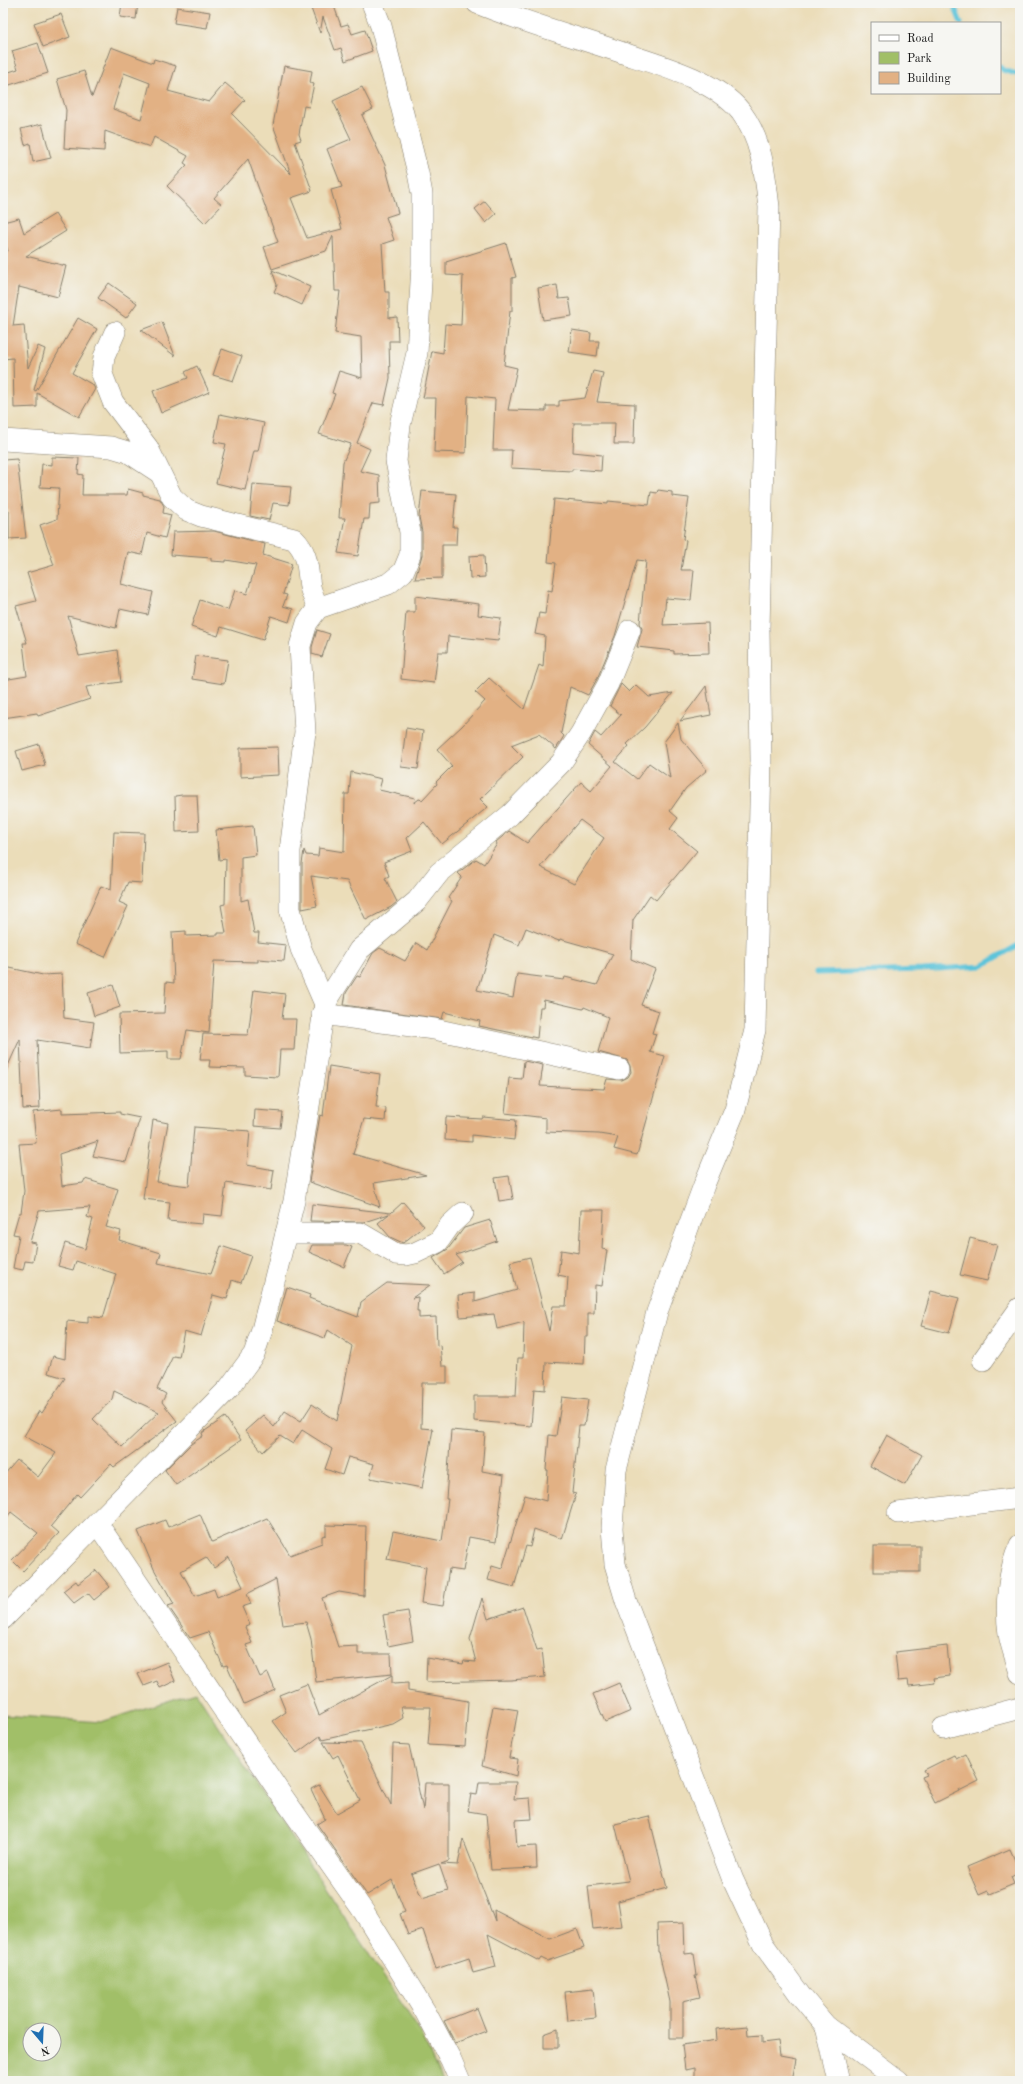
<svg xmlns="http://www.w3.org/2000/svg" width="1023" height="2084" font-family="'Old Standard TT',serif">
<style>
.green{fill:#a1bf67;stroke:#5e6e42;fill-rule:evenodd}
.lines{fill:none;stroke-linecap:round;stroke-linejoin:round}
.stream{stroke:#5dc4da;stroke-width:5}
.building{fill:#e2b184;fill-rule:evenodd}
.minor-casing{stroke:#847c6a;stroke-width:22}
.minor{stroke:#fff;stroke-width:21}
</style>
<rect width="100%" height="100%" fill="#f6f6f2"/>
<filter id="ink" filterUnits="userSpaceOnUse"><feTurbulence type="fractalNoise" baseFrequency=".025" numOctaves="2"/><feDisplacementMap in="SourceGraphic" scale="8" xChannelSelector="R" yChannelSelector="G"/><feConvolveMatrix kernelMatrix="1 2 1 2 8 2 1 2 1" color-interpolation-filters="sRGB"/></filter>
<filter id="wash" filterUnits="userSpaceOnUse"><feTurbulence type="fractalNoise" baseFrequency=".012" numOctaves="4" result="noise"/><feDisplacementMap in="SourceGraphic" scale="16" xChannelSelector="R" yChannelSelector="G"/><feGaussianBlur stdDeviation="0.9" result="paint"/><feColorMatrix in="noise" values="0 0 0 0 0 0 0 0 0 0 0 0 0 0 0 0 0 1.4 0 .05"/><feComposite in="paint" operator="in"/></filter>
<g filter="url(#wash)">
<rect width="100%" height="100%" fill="#ebddb9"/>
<path class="green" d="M196,1692L421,2033L442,2081H3V1715L101,1722ZM30,2030H54V2054H30Z"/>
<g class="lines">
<g class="stream">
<path d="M953,3L961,23"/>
<path d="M1000,67L1003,70L1020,75"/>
<path d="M816,973L923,970L982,966L1020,944"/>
</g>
</g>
<g id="blocks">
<g class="building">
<path d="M122,3H138L136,19L120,17Z"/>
<path d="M309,3H333L341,26L348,24L352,34L365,30L372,51L345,61L341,48L335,50L323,17L320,33Z"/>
<path d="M177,7L210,12L207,28L174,23Z"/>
<path d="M61,14L70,37L43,47L34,23Z"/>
<path d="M38,43L48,73L3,87V74L18,69L12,51Z"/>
<path d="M111,47L153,63L154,59L176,66L168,91L209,102L225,83L245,100L232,114L291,174L273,125L284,66L312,71L310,83L314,84L309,107L304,106L299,134L301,140L295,142L312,191L291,198L307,238L342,229L331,190L342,187L327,149L351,139L333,101L362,87L373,109L362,115L385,165L398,213L386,217L394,240L382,244L385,292H389V318L397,317L398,341H389L390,378L384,405L373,403L357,443L370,449L360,471L379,475L380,503L370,504L369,519H364L358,556L338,553L345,518H339L343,462L351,444L319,434L335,394L332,393L339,371L362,378L361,337L335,333L340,291H335L333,236L326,251L272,269L264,247L278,242L248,159L214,198L222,205L205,223L167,186L187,165L184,163L188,156L154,137L150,147L105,131L104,151L64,148L66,110L57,79L84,71L92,97ZM124,73L150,83L141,119L113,109Z"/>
<path d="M42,124L51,158L33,162L30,143L25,145L21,129Z"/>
<path d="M485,201L496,214L486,223L475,209Z"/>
<path d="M55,214L66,231L26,256L66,266L58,297L19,287L13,326L24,325L28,368L38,346L45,349L34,390L36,391L78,318L97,329L72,373L93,385L95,389L79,417L37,393V407L14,408L13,358L3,359V252L8,251L3,236V222L19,218L24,233Z"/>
<path d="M506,243L516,277L512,278V311H510L504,365L517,368L508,410L546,411V406H559V401L585,398L593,371L603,373L597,402L635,404L634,444H614L615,423H574L573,452L602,455L601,471L572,469V471L511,468L512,450H493L495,399L468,396L466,453L434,452L436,398H423L432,351L443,353L445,324L461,325L463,276L446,275V262Z"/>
<path d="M272,270L310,287L302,305L274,292L277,285Z"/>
<path d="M109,283L137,303L126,318L98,298Z"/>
<path d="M557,285L559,299L569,298L572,316L543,320L538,288Z"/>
<path d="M162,322L175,356L141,330Z"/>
<path d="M572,330L591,333L590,341H599L597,356L569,352Z"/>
<path d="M222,349L242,356L233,381L213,375Z"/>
<path d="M197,366L209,392L161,413L153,391L188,378L185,372Z"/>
<path d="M220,414L264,423L258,451H254L245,490L216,483L226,444L214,442Z"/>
<path d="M52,457L79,458L78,474L83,475L82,495H127L128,489L143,493V495L160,499L164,506L163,513L171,515L165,538L147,533L142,555L128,552L121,584L153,592L148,615L120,609L116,628L68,616L79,656L117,650L121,682L86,687L90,699L38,716L37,713L3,718V680L27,676L23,643H27L16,606L36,601L27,573L54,565L40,525L57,519L59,488L40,487L42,464L52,465Z"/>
<path d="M17,459L26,538L9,539V510L3,511V460Z"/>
<path d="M253,484L291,487L289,505L273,503L269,520L250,516Z"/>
<path d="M658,490L672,492V496L689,498L683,539L686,540L681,570H694L691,600L666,598L663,625L708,623L709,653L674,654V651L637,647L642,629L640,623L646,561L637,560L615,636L597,679L588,695L570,687L561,733L564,736L556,749L539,734L511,745L523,757L480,799L488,807L442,844L424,822L407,838L412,851L384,862L389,876L385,878L397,902L391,907L366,920L347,881L311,876L317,906L302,909V864L304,850L306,855L318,856L319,848L344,852L345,794H349L351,772L382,779L379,790L415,798L414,803L419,799L422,800L437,784L436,782L452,766L437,749L462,726L485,701L475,692L489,678L524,709L539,665L543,667L545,636L535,634L539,613L545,614L548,590L552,591L556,563L548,562L554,499L608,504V501L649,505L651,492L657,493Z"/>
<path d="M422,491L456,494L453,527H457L456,545H442V578L415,579L422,555V532L419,517Z"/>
<path d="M214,531L265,544L263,555L292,564L283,594L287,595L283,606L293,609L289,622L271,616L263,640L221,627L218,636L191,627L200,600L228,610L235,590L247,594L256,565L226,560V562L211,561V558L171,555L173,532Z"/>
<path d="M484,555L485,577L470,578L469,556Z"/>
<path d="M415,596L479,604L478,615L501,618L498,641L448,636L447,652H438L434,683L401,679L406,612H415Z"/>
<path d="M317,630L330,634L322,657L312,654V647Z"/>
<path d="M196,656L228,660L224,684L192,679Z"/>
<path d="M621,684L629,692L636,685L649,697L673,693L645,727L627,744L629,746L615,762L637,779L649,763L670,778L664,742L678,723L681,739L707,770L686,788L670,811L678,818L670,829L697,851L656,900L650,895L633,920L631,959L655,969L641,1005L659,1011L652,1033L656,1034L650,1052L665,1056L637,1155L614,1149L618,1137L599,1134L546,1132V1118L505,1113L509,1078L522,1079L524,1061L543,1065L540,1086L604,1089L607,1079L622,1080L628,1077L631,1072L630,1066L627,1060L598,1052L608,1017L584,1007L583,1009L544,1000L543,1007H540L537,1038L479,1026L480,1021L444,1012L442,1019L344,1005L346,993L357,976L360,977L373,953L380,948L405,961L416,943L427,950L452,901L448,898L462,877L458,873L476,859L484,864L497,844L496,842L509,831L527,843L581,782L591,791L612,766L588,745L595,732L601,737L621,715L610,706ZM580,820L604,838L574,884L540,867ZM526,928L559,941L560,939L613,954L597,985L565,977L564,980L517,974L513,998L477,990L494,935L519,945Z"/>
<path d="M706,686L711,715L680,721Z"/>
<path d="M406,728L423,731L418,769L401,767Z"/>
<path d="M39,744L45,765L22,771L16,751Z"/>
<path d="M278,747L279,775L240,777V748Z"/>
<path d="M182,795H197L199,831L176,832L175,796Z"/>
<path d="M253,826L256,855L241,857V901L248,899L254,933H259L258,942L286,945L284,961L258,959V962L214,961L209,1033L187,1030L181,1059H168V1051L120,1053L119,1014L164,1013L166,982L174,983L172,932L186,931V936L218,935V933H226L221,905L225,904L226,859L219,860L216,830Z"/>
<path d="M114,832L144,833L142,883L128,882L119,902L128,906L105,957L75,944L101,886L111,890Z"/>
<path d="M5,967L43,975L62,974L64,1018L94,1022L90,1048L37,1040L40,1108L23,1109L20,1039L3,1077V976Z"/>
<path d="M113,985L120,1007L94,1016L88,993Z"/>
<path d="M254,990L285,994L282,1019H296L294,1050H280L278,1077L245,1075V1068L209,1067L210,1060H200L203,1034L248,1035Z"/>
<path d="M329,1066L380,1074L376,1107L386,1108L385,1121L364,1119L353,1154L426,1175L374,1183L380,1207L309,1182L320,1115L323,1116Z"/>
<path d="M62,1109V1114L120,1112V1114L140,1118L126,1162L93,1156L98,1141L59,1154L62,1186L83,1183L85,1179L118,1189L106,1227L121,1231L119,1240L161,1253L158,1263L211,1274L221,1246L251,1256L241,1283L232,1280L227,1299L213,1295L201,1336L184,1331L179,1357L173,1356L157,1389L166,1394L162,1402L177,1421L114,1467L111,1464L80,1497L77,1494L51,1526L59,1533L23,1571L12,1560L38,1533L11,1512L3,1522V1476L17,1460L38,1477L56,1453L24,1436L39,1411L42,1413L65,1378L48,1373L53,1356L65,1359L67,1321L88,1323V1316L103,1318L116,1274L76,1261L73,1270L58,1266L65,1243L85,1249L93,1219L87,1217L90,1207L39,1211L30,1242L36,1243L33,1262L25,1261L23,1270L13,1268L19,1235L13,1234L19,1213H21L24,1191L19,1144L36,1143L33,1112ZM114,1391L159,1412L122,1447L93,1419L112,1399Z"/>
<path d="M255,1110L282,1112L280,1128L254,1126Z"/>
<path d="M446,1117L482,1119L483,1117L516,1120L514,1140L472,1135V1142L445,1140Z"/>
<path d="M153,1120L168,1123L157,1182L189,1186L194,1127L250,1131L247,1165L274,1170L271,1190L226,1183L222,1216L203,1214L202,1224L168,1221L170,1202L143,1199Z"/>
<path d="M509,1176L513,1199L499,1201L495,1178Z"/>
<path d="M403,1202L424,1226L403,1243L390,1237L378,1223L389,1214L364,1222L310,1221L312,1204L391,1213Z"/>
<path d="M581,1210H604L602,1249L607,1250L602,1286L595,1285L594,1313H588V1337H585L584,1364L546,1362L545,1390L534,1389L531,1426L474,1421V1396H516L518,1358H523L524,1322L497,1329L494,1314L460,1317L458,1295L475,1293V1302L517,1290L510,1262L530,1257L549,1331L553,1306H566L568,1277L558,1275L561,1250L579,1253Z"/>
<path d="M490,1220L497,1241L456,1255L462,1262L444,1274L433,1258L448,1249L464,1228Z"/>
<path d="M970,1238L997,1245L987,1281L960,1275Z"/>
<path d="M312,1245H346L352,1247L344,1267L309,1252Z"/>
<path d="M387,1283L430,1285L412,1298L418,1297L417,1311H419V1318L436,1317L437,1346L440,1345L442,1366H447V1383H422L421,1428L433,1429L422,1488L370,1478L374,1464L348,1457L342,1475L325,1469L332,1449L302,1430L293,1444L280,1436L263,1452L245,1431L263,1415L274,1427L285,1411L301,1421L312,1404L337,1421L352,1346L328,1330L325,1338L277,1321L287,1287L310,1295L309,1298L358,1317L361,1302Z"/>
<path d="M931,1291L959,1298L949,1333L921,1326Z"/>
<path d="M562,1397L588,1400L584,1426H579L572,1493L576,1494L562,1539L534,1529L530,1547L526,1546L514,1587L488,1580L492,1566L502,1569L525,1495L546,1501L548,1470H546L549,1435L556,1436Z"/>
<path d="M225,1417L241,1440L176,1485L165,1470L191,1444L203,1436L202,1433Z"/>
<path d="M451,1430L485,1433L482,1471L504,1475L496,1542L469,1537L463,1571L449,1569L443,1606L421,1603L426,1567L387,1559L393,1531L442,1541L448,1499H446Z"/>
<path d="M887,1435L922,1455L905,1485L870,1466Z"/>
<path d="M200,1514L212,1542L267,1518L290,1555L322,1543V1536L326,1535V1525L366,1526L364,1596L339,1592L322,1598L338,1647L358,1646V1654H391L392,1674L316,1682L311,1639L306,1622L283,1625L276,1579L247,1594L251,1604L242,1607L250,1625L245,1627L252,1643L246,1645L260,1677L268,1673L275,1690L244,1704L227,1665L223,1666L208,1632L190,1638L168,1606L174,1604L154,1569L138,1531L165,1520L168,1527ZM206,1557L214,1568L229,1557L243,1587L217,1597L214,1589L195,1596L181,1571Z"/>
<rect x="874" y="1546" width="46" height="26"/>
<path d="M96,1570L110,1587L94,1600L88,1593L74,1603L63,1591L76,1581L78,1584Z"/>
<path d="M482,1598L488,1619L523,1607L537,1650L542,1649L545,1677L511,1680L426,1682L427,1658L463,1664L464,1661L476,1662L470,1639Z"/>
<path d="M408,1611L413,1641L388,1646L383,1615Z"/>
<path d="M947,1646L950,1676L934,1678L935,1683L909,1686L908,1680L898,1681L895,1652Z"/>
<path d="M167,1662L175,1681L160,1688L157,1681L144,1686L138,1674Z"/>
<path d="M392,1675V1683L394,1684L408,1683V1691L468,1701L465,1747L428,1745L431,1707H401L403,1718L393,1724L322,1740L320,1736L297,1753L273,1721L286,1712L279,1695L307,1684L319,1715Z"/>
<path d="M619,1683L631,1711L605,1722L593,1694Z"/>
<path d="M493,1706L518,1710L509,1758L518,1759L516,1776L482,1766Z"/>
<path d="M323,1742L361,1743L391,1805L393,1744L409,1745L423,1810L425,1783H449V1861L441,1864L458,1865L463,1839L495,1921L494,1910L550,1939L577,1929L584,1948L547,1961L541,1958L539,1961L488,1934L496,1967L473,1973L469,1958L436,1969L423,1930L408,1935L400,1914L405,1912L392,1880L367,1895L317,1824L325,1819L311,1789L319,1785L337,1813L360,1800L338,1755L333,1758ZM439,1864L448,1890L422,1898L411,1874Z"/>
<path d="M966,1754L979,1781L935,1803L922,1777L927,1775L924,1770L954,1755L956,1759Z"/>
<path d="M479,1782H516L514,1799L530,1798L532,1819L515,1820L517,1847L536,1846L537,1868L491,1870L486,1814L468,1811L471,1794L477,1795Z"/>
<path d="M649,1816L667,1888L618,1901L622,1926L593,1929L588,1886L629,1881L615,1824Z"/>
<path d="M1010,1849L1020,1872L1011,1877L1014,1884L990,1894L988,1891L979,1895L967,1867Z"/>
<path d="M684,1923L685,1954L694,1953L697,1976H695L700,1997L683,2001V2038H670V2002L659,1952H658L657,1924Z"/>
<path d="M593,1989L596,2018L568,2021L565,1992Z"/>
<path d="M477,2008L486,2031L455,2043L444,2021Z"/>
<path d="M747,2026L748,2036L762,2035V2043L778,2041L780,2056L796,2059L792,2081H694V2068L685,2070L682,2045L717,2040L716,2029Z"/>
<path d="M558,2029V2048H544V2034Z"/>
</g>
</g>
</g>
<g filter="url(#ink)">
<use href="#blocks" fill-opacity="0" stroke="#847c6a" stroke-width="1"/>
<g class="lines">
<defs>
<g id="minor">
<path d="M477,3C525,23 577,37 626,54C663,66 716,81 741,112C762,140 765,174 769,207L759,629L761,760L755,1030L735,1110L704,1185L657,1312L616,1470L612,1528L615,1564L626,1601L733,1880L763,1944L800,1995L826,2026L899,2081"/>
<path d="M115,332L104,357L102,374L113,402L148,448L172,497L186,510L201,516L294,539C309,554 307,567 310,587C312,594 315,601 318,608"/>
<path d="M3,440L111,447L128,452L157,471"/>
<path d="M325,1004L301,949L290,909V851L305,732L300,646L307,623L318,608L388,584L403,572L410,555V532L396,461L400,425L417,353L422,264V194L418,173L381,26L372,3"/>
<path d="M322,1014L434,1029L619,1069"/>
<path d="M286,1233H360L396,1254L406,1255L415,1253L438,1242L450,1225L463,1213"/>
<path d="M983,1360L1020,1308"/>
<path d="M898,1513L1020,1498"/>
<path d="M97,1523L278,1790L364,1912L426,2013L451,2060L460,2081"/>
<path d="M1020,1545C1008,1570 1005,1606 1009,1634C1011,1647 1017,1661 1020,1673"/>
<path d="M3,1619L229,1388L254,1354L262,1330L294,1201L325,1004L359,950L417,901L439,873L510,815L561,763L581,733L608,684L630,630"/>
<path d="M943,1728L1020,1708"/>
<path d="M826,2026L839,2081"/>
</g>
</defs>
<use href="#minor" class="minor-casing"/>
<use href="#minor" class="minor"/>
</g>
</g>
<rect width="1023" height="2084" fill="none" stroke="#f6f6f2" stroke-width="16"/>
<rect x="871" y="22" width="130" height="72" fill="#f6f6f2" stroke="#9f9f9c"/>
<rect x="879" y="35" width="20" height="6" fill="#ffffff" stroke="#9f9f9c"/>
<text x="907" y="42" font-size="12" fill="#1c1c1c">Road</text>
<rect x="879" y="52" width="20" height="12" fill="#a1bf67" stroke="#9f9f9c"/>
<text x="907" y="62" font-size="12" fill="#1c1c1c">Park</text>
<rect x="879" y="72" width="20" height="12" fill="#e2b184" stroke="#9f9f9c"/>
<text x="907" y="82" font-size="12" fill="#1c1c1c">Building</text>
<g transform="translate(42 2042) rotate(161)"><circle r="19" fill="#f6f6f2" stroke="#9f9f9c"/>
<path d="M0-3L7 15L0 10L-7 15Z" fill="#1f6fb2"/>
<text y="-6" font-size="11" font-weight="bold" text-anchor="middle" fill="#1c1c1c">N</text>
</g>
</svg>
